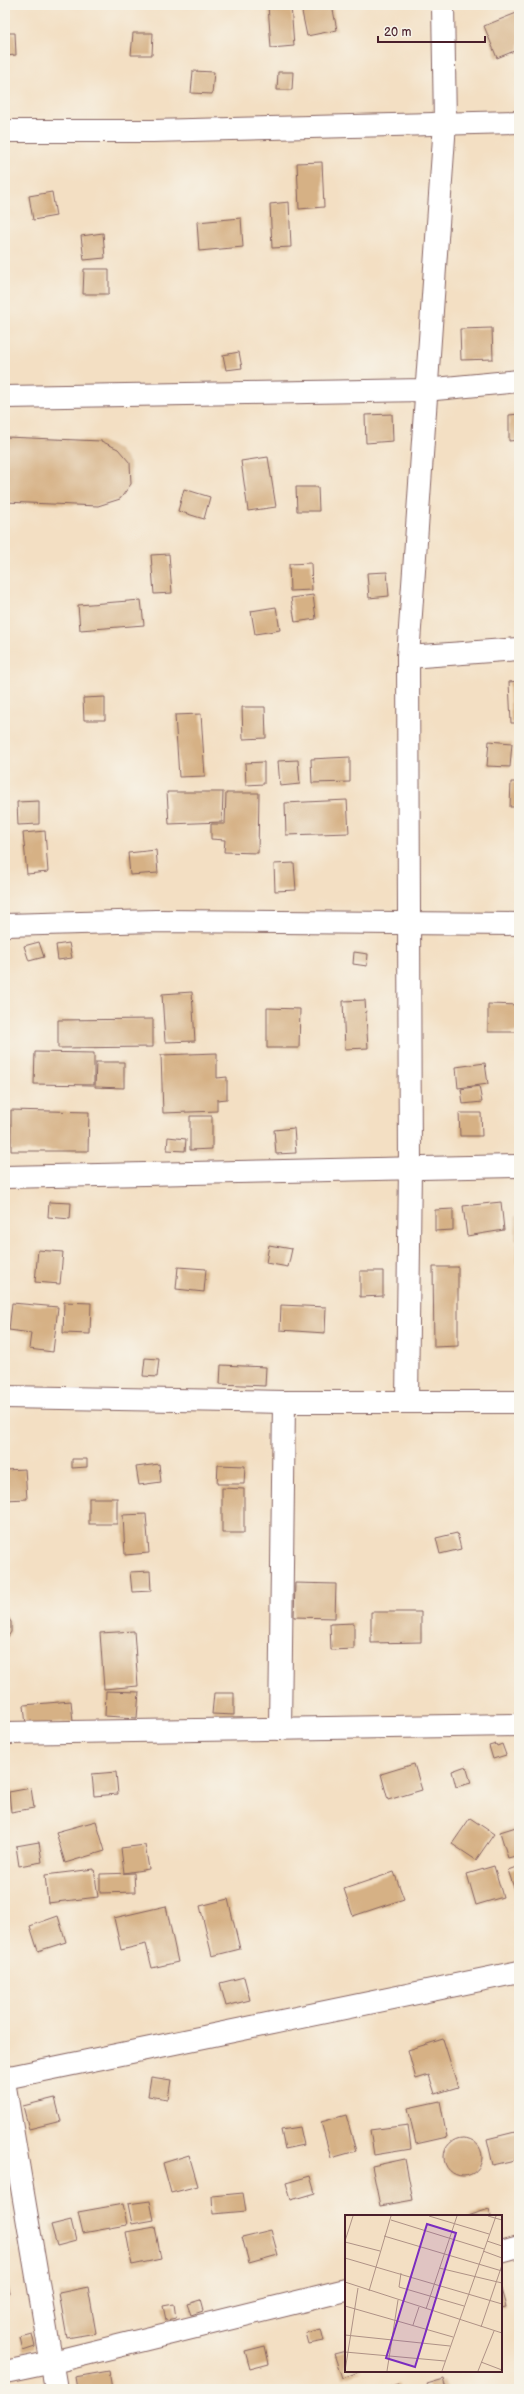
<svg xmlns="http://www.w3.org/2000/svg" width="524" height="2394" font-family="'Balsamiq Sans',sans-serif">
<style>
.building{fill:#d6b185}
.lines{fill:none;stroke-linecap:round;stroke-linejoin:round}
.street-casing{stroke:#856260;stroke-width:24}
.street{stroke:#fff;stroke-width:22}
.inset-road{fill:none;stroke:#af9286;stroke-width:1}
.view{fill:#7b2cbf;fill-opacity:0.15;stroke:#7b2cbf;stroke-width:2}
.inset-edge{fill:none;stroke:#4a1f2b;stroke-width:2}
</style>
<rect width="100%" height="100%" fill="#f7f3e8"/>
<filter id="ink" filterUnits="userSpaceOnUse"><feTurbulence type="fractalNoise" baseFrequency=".025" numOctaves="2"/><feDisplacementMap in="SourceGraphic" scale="8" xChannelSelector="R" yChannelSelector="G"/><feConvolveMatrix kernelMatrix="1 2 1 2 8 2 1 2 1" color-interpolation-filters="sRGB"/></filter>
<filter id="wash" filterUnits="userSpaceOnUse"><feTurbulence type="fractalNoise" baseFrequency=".012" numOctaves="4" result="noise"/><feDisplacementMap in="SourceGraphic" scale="16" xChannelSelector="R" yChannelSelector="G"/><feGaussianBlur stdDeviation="0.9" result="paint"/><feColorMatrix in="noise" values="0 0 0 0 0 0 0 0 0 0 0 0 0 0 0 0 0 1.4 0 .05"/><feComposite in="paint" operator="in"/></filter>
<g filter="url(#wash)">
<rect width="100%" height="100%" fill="#f3dfc3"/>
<g id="blocks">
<g class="building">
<path d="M268,5H291L294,46L271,48Z"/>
<path d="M308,5H332L337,30L307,36L301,7Z"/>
<path d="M519,12V49L497,58L484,26Z"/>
<path d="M5,33H15L16,55L5,56Z"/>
<path d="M133,33H153L152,55H131Z"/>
<path d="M193,71L214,72L212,94L191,93Z"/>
<path d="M278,72H293L292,90H277Z"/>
<path d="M322,162L324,207L299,209L297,163Z"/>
<path d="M52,192L56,216L33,220L29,196Z"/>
<path d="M289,202L291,247L272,248L270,204Z"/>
<path d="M241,218L243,247L199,251L197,222Z"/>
<path d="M103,233L105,258L84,260L81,236Z"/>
<path d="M84,269H109V294H83Z"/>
<path d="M492,328L493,359L461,360L460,329Z"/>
<path d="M239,352L242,368L226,370L223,355Z"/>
<path d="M392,414L393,441L366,443L365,415Z"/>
<path d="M519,414V440L509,441V415Z"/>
<path d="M6,437L101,441L118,449L130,463L131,484L120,499L98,506L5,502Z"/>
<path d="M268,457L276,507L248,511L241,461Z"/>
<path d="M296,487H318L319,511H297Z"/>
<path d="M184,489L210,497L204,519L178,511Z"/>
<path d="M169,554L172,593L154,594L151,555Z"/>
<path d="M311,563L312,590L290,591L289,564Z"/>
<path d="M387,572L389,596L369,598L367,573Z"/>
<path d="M313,595L316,619L295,622L291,598Z"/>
<path d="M141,600L144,625L80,630L78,605Z"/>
<path d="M276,607L280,630L255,634L251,611Z"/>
<path d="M519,681V723H511L509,682Z"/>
<path d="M105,697V720H84L83,698Z"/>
<path d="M242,707H265L266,738L243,739Z"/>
<path d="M201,714L205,776L179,777L175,715Z"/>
<path d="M489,741L512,743L510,767L487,766Z"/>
<path d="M350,757V782L312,783L311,759Z"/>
<path d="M298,760L300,784L280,786L278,761Z"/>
<path d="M264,762V784L246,785L245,763Z"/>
<path d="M511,782H519V807H510Z"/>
<path d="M167,792H223L222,822L169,824Z"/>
<path d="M226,793H259L258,853L224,852L225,840L211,839V824H225Z"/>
<path d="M347,800L349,833L286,835L285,803Z"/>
<path d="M39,801V824L18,825L17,802Z"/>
<path d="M45,831L48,872L27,874L23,833Z"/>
<path d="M156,850L158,873L130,875L128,853Z"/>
<path d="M294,863L296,890L275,891L274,864Z"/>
<path d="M39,942L44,957L29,961L24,946Z"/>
<path d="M69,943L72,958L58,960L56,945Z"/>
<path d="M354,952L368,954L367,966L353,964Z"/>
<path d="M192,992L195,1041L165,1042L162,994Z"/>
<path d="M365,1000L368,1048L345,1049L343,1001Z"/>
<path d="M488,1004L519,1005V1032H488Z"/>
<path d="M267,1008L300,1009L299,1048H267Z"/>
<path d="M153,1019V1047L58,1048V1020Z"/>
<path d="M35,1052L94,1053V1085L34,1084Z"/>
<path d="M217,1053V1078L227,1077V1099L217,1100V1111L163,1113L161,1055Z"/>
<path d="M96,1062H124V1088L95,1087Z"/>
<path d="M485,1063L488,1084L458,1088L456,1067Z"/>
<path d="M479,1086L482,1102L463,1104L461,1089Z"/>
<path d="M11,1110L89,1112L88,1151H11Z"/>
<path d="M459,1113H481L482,1136H460Z"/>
<path d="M190,1116H212V1149L190,1150Z"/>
<path d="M294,1128L296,1153L276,1154L274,1130Z"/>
<path d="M168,1137L186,1139L185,1151L167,1150Z"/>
<path d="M49,1202L71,1203L70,1219L48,1217Z"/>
<path d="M501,1202L504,1230L467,1236L463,1206Z"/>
<path d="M453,1209V1230L435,1231V1210Z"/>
<rect x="515" y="1216" width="4" height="24"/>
<rect x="517" y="1244" width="2" height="26"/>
<path d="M269,1245L292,1249L288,1267L266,1263Z"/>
<path d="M38,1250L63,1252L60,1284L35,1282Z"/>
<path d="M178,1267L206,1269L204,1292L176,1289Z"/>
<path d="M433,1267H458V1346L434,1347Z"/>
<path d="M360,1271H383V1296L360,1297Z"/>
<path d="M64,1302L91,1303L90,1334L63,1333Z"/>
<path d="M12,1303L58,1307L53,1352L29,1349L31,1333L9,1330Z"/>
<path d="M281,1305L326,1307L325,1333L280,1330Z"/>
<path d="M145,1358L159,1359L157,1377L143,1376Z"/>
<path d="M221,1365L266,1367L265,1386L220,1384Z"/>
<path d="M72,1459H87V1467L72,1468Z"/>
<path d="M159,1464L161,1482L139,1485L136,1467Z"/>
<path d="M218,1465L245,1466L244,1484H217Z"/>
<path d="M25,1469L27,1499L5,1500V1470Z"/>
<path d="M222,1488L244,1489V1533H222Z"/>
<rect x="89" y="1498" width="28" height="26"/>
<path d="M146,1514L149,1553L125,1555L123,1515Z"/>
<path d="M457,1533L461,1549L440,1554L436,1538Z"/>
<path d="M150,1571L151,1591L132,1592L130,1572Z"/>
<path d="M295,1583L336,1584L335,1618L294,1617Z"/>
<path d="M371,1612H421V1642L371,1643Z"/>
<path d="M5,1613L11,1622V1632L5,1641Z"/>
<path d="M354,1623V1649L331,1650L330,1624Z"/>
<path d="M134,1631L138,1686L104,1689L100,1633Z"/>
<path d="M106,1691L139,1692L137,1718L105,1716Z"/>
<path d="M214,1693H234V1715L212,1714Z"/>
<path d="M71,1701L73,1722L26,1726L24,1705Z"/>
<path d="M496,1744L497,1746L502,1744L506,1755L493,1759L489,1746Z"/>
<path d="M414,1764L422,1790L388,1800L381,1774Z"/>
<path d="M466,1766L471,1783L456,1787L452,1771Z"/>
<path d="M116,1772L118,1794L94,1796L92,1774Z"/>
<path d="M31,1788L34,1808L11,1812L9,1792Z"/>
<path d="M470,1818L494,1834L476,1860L452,1844Z"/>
<path d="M96,1821L105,1851L65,1863L56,1832Z"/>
<path d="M519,1826V1855L508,1858L500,1832Z"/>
<path d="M39,1842L42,1862L19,1866L16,1846Z"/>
<path d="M145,1845L149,1869L124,1873L121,1848Z"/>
<path d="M494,1866L503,1897L476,1905L467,1874Z"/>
<path d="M519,1866V1903L508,1870Z"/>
<path d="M94,1869L98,1897L48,1903L45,1875Z"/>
<path d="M394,1872L404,1899L353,1916L344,1889Z"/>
<path d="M134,1873L135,1892L100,1893V1874Z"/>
<path d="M228,1899L240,1949L212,1956L200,1906Z"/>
<path d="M166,1906L178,1962L152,1968L146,1944L121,1950L114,1918Z"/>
<path d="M58,1916L66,1942L38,1951L30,1926Z"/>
<path d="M244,1977L250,2000L226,2006L220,1983Z"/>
<path d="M443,2039L458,2087L435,2094L429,2075L416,2079L408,2050Z"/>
<path d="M151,2077L171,2080L168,2099L148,2096Z"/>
<path d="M55,2098L61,2121L29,2129L23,2106Z"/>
<path d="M440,2101L447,2137L416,2144L408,2108Z"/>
<path d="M346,2115L356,2151L331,2158L321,2122Z"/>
<path d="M408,2125L411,2149L374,2155L370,2130Z"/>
<path d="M300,2127L304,2145L285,2149L281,2130Z"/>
<path d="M519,2131V2159L493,2165L487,2139Z"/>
<circle cx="463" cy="2157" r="19"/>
<path d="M189,2155L198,2186L171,2193L163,2163Z"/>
<path d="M405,2159L413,2200L380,2206L372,2166Z"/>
<path d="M310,2176L315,2193L291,2200L286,2183Z"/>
<path d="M243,2193L246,2211L213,2214L212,2196Z"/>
<path d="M150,2201L154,2220L132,2224L128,2204Z"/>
<path d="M123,2204L127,2225L83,2233L78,2212Z"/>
<path d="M489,2209L491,2216H468Z"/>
<path d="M71,2220L76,2241L57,2246L51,2225Z"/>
<path d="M155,2227L161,2259L132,2265L126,2232Z"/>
<path d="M271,2230L278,2255L249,2263L242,2237Z"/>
<path d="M5,2275L10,2293L5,2294Z"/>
<path d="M88,2287L96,2333L67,2338L59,2293Z"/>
<path d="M501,2289L506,2307L501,2308Z"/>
<path d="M200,2300L203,2311L191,2315L187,2304Z"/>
<path d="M174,2304L176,2318L166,2320L163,2306Z"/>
<path d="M321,2329L324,2341L309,2344L306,2333Z"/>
<path d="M32,2334L35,2347L23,2351L20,2337Z"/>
<path d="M265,2346L269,2364L250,2369L245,2351Z"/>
<path d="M346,2351V2371H362L342,2378L334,2354Z"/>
<path d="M109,2371L112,2389H77L75,2377Z"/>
<path d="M444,2379L447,2389H429L427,2384Z"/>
<path d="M398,2384L400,2389H382Z"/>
</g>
</g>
</g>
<g filter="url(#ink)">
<use href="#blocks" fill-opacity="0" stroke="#856260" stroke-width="1"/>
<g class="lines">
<defs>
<g id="street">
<path d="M5,131H152L519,122"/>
<path d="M5,397L425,390L519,381"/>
<path d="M408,657L519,649"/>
<path d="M5,925L156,921L519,924"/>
<path d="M5,1177L519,1166"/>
<path d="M5,1397L284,1402H519"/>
<path d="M407,1401L410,1168L408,657L445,123L443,5"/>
<path d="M280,1729L284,1402"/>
<path d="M5,1733L519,1725"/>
<path d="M5,2078L519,1972"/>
<path d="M5,2087L56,2389"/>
<path d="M501,2252L519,2247"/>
<path d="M5,2372L53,2362L346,2290"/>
</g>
</defs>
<use href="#street" class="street-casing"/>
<use href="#street" class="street"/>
</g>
</g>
<g transform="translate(345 2215)">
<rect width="157" height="157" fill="#f3dfc3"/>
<path class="inset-road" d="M84,1L144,19M143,1L157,5M46,5L139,34M39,21L157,56M0,26L8,1M142,26L157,31M0,27L35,36M138,36L157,43M0,43L157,89M94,53L157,68M56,58L54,72L119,91M0,67L157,118M24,76L46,1M0,91L108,122M81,94L112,1M68,110L74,92M136,112L157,50M0,120L105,131M0,137L100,146M136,147L157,155M0,156L13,73M42,156L53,85M97,156L151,1M133,156L149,116"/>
<path class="view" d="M82,9L111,18L70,152L41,143Z"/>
<rect width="157" height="157" class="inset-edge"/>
</g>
<rect width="524" height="2394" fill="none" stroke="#f7f3e8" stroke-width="20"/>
<path d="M378 36v6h107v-6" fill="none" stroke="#4a1f2b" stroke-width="2"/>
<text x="384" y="36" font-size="12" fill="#4a1f2b" stroke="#f7f3e8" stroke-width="3" paint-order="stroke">20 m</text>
</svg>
